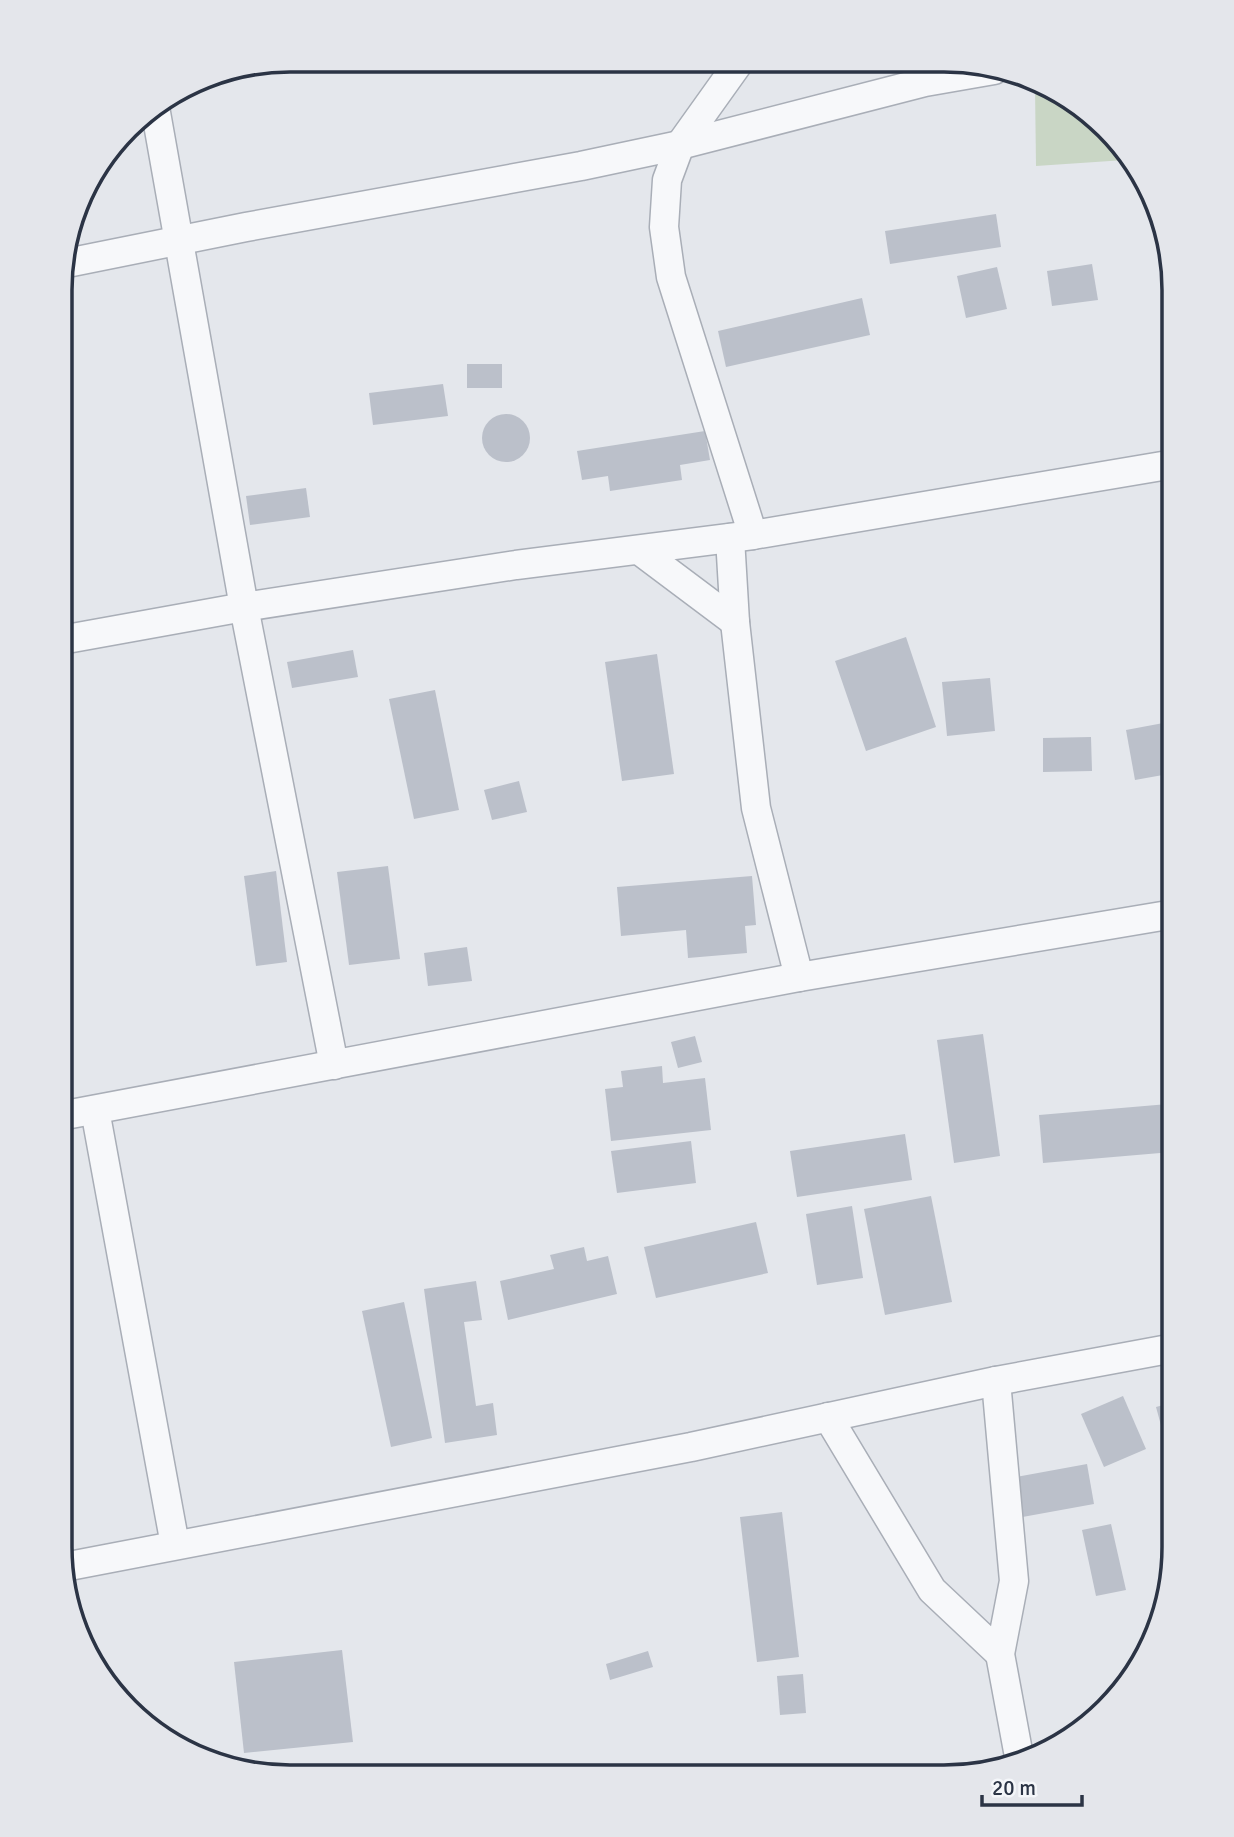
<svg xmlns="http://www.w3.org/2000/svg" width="1234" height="1837" font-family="Signika,sans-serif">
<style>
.green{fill:#c9d6c5}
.building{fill:#bbc0ca}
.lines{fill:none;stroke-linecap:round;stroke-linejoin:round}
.minor-casing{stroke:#a9aeb7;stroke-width:31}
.minor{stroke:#f7f8fa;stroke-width:28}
.rim{fill:none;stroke:#2b3445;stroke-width:3.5}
</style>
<rect width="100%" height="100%" fill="#e4e7ec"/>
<path class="green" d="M1035,87L1084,107L1125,160L1036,166Z"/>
<g class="building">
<path d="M996,214L1001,247L890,264L885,231Z"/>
<path d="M1092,264L1098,300L1052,306L1047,271Z"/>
<path d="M997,267L1007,309L966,318L957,276Z"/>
<path d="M862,298L870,335L726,367L718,331Z"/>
<rect x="467" y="364" width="35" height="24"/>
<path d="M443,384L448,416L373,425L369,393Z"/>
<circle cx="506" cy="438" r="24"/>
<path d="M705,431L710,460L680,465L682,480L610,491L608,476L582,480L577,451Z"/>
<path d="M306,488L310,517L250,525L246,496Z"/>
<path d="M906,637L936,727L866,751L835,661Z"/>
<path d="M353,650L358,677L292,688L287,662Z"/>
<path d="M657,654L674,774L622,781L605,662Z"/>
<path d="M990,678L995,731L947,736L942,682Z"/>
<path d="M435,690L459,810L414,819L389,699Z"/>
<path d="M1174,721V773L1135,780L1126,730Z"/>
<path d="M1091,737L1092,771L1043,772V738Z"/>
<path d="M519,781L527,812L492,820L484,790Z"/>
<path d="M388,866L400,959L349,965L337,872Z"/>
<path d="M276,871L287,962L256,966L244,876Z"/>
<path d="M752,876L756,925L745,926L747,953L688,958L686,930L621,936L617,887Z"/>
<path d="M467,947L472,981L428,986L424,953Z"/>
<path d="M983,1034L1000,1156L954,1163L937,1040Z"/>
<path d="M695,1036L702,1062L678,1068L671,1042Z"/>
<path d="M662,1066L663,1083L705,1078L711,1130L611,1141L605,1089L623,1087L621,1071Z"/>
<path d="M1168,1104L1172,1152L1043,1163L1039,1115Z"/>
<path d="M905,1134L912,1180L797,1197L790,1151Z"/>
<path d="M691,1141L696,1183L617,1193L611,1151Z"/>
<path d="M931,1196L952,1302L885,1315L864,1209Z"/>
<path d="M852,1206L863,1278L817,1285L806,1214Z"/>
<path d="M756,1222L768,1273L656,1298L644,1247Z"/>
<path d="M584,1247L587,1261L608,1256L617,1294L508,1320L500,1281L554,1269L550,1255Z"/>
<path d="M476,1281L482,1320L464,1322L476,1406L493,1403L497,1435L445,1443L424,1289Z"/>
<path d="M404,1302L432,1438L391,1447L362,1311Z"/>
<path d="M1123,1396L1146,1449L1104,1467L1081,1414Z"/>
<path d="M1174,1402V1461L1171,1462L1156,1407Z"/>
<path d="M1087,1464L1094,1504L1017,1518L1010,1478Z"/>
<path d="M782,1512L799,1657L757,1662L740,1517Z"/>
<path d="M1111,1524L1126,1590L1096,1596L1082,1530Z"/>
<path d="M342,1650L353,1742L244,1753L234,1662Z"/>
<path d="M648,1651L653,1667L610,1680L606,1664Z"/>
<path d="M803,1674L806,1713L780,1715L777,1676Z"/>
</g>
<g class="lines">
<defs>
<g id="minor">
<path d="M740,61L680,145L667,180L664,227L671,277L753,535"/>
<path d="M155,107L244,607L334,1065"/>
<path d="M62,264L246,227L581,166L680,145L925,82L994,70"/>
<path d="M730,538L735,622L756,808L799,977"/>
<path d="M639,550L735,622"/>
<path d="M61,640L244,607L516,565L753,535L1174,464"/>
<path d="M95,1110L175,1545"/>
<path d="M60,1116L799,977L1174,914"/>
<path d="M996,1381L1014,1581L1000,1654L1020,1762"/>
<path d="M828,1417L932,1590L1000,1654"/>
<path d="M64,1567L691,1447L996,1381L1174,1348"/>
</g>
</defs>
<use href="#minor" class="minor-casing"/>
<use href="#minor" class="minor"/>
</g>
<path d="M0 0H1234V1837H0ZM290 72H944A218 218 0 0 1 1162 290V1547A218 218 0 0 1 944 1765H290A218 218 0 0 1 72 1547V290A218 218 0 0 1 290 72Z" fill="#e4e6eb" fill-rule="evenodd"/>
<path class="rim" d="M290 72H944A218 218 0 0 1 1162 290V1547A218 218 0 0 1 944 1765H290A218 218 0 0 1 72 1547V290A218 218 0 0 1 290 72Z"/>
<path d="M982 1795v10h100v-10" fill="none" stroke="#2b3445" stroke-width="3.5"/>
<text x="992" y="1795" font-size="21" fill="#2b3445" stroke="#f4f6f9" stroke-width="5" paint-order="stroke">20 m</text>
</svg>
